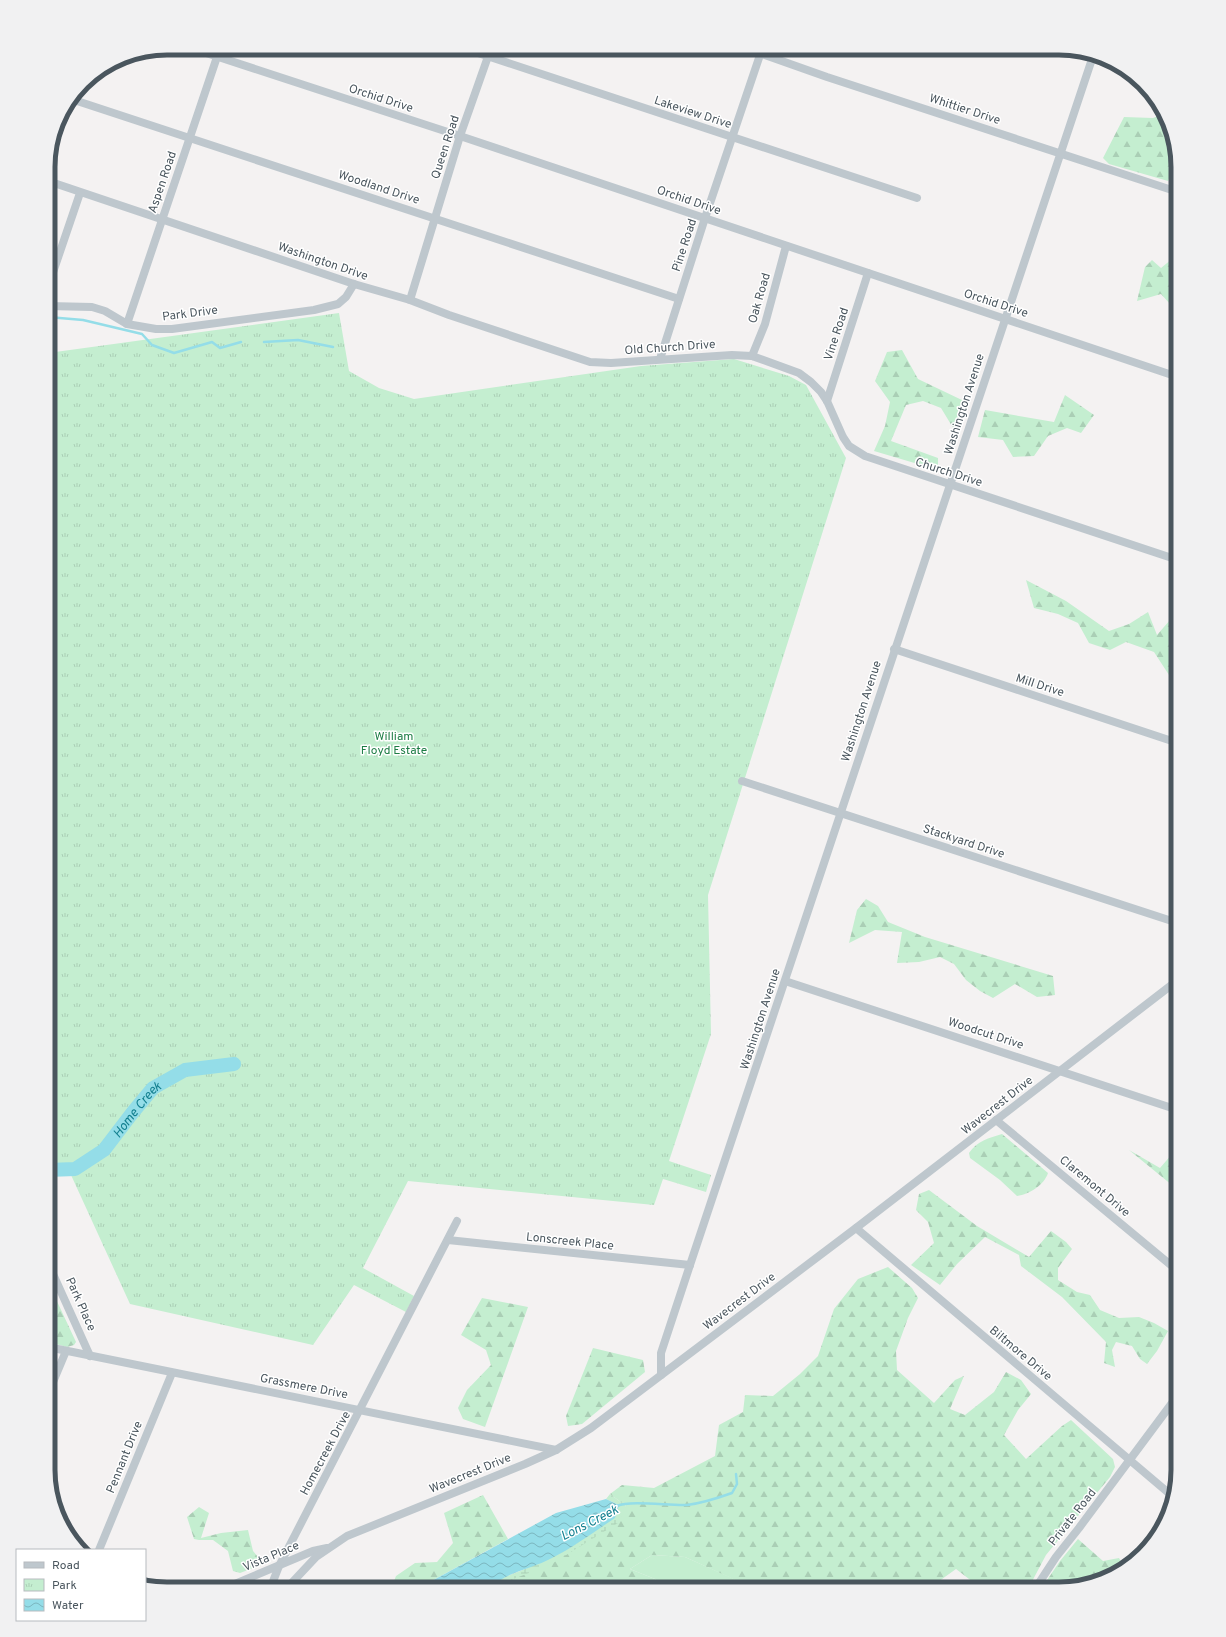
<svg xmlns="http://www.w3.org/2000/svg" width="1226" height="1637" font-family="Overpass,sans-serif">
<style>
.grass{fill:#c4eed0}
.forest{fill:url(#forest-firs)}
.wetland{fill:url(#wetland-marsh)}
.park{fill:url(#park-tufts)}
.water{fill:url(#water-waves)}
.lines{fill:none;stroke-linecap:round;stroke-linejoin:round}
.stream{stroke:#94dde8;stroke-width:2.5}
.river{stroke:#94dde8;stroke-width:14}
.minor{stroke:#bec7cd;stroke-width:8}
.labels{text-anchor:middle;stroke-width:3;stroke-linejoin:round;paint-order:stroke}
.street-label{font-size:12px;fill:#4a565e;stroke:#fff}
.park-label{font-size:12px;fill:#1d7d45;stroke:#fff}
.water-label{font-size:13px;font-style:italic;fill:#148090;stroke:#fff}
.rim{fill:none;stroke:#4a565e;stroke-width:5}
</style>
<defs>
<pattern id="forest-firs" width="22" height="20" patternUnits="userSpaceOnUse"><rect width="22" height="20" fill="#c4eed0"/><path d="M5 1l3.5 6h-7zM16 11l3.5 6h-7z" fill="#aaceb5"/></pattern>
<pattern id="wetland-marsh" width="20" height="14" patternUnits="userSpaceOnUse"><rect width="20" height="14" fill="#c4eed0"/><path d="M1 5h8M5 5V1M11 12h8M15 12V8" fill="none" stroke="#aaceb5"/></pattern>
<pattern id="park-tufts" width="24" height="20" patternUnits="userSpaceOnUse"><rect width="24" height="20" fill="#c4eed0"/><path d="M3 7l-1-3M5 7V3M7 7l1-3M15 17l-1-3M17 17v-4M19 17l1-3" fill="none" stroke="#aaceb5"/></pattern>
<pattern id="water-waves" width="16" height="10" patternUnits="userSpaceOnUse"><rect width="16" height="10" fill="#94dde8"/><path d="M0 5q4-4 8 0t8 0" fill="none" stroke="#7bb6bf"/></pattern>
</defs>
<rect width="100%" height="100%" fill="#f4f2f2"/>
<path class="grass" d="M652,1555L685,1557L743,1583L749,1589H666L655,1579L630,1569Z"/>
<g class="forest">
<path d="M1164,114L1174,136L1177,158L1168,181L1109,164L1103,158L1124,117L1153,118Z"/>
<path d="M1178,254V299L1170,304L1161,294L1137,301L1145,267L1152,260L1161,268Z"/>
<path d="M902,350L918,379L964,401L958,436L941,408L923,401L906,405L891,441L938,458V470L874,451L885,426L890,402L875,381L887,352Z"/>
<path d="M1065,395L1094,415L1081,433L1067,428L1048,436L1034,456L1013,457L1003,440L978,437L985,410L1054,422Z"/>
<path d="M1026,580L1066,601L1109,631L1129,624L1148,612L1157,635L1170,620L1175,626L1178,627V672L1169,675L1154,652L1126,642L1110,650L1089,643L1078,623L1058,614L1034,608Z"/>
<path d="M866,899L878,906L888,922L925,937L1053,976L1055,995L1037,997L1015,984L993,998L980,991L966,980L954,964L940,957L919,962L897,963L902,932L875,930L849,943L857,910Z"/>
<path d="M1002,1134L1048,1173C1044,1185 1030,1194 1017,1196L1000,1180L970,1158L969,1153C977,1141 989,1138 1002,1134Z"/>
<path d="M1178,1147V1190L1129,1150L1160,1168Z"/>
<path d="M929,1190L977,1226L1029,1257L1051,1231L1066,1242L1072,1249L1058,1268V1280L1077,1292L1090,1295L1100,1310L1119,1318L1139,1317L1154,1323L1168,1331L1157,1351L1147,1364L1140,1359L1132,1346L1116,1342L1112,1350L1115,1367L1104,1363L1106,1342L1062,1297L1021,1266L1019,1255L985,1237L957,1264L940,1285L911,1265L934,1243L928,1222L916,1210L919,1194Z"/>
<path d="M888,1267L912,1288L918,1298L908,1318L896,1351L897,1370L934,1403L955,1380L964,1376L950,1409L965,1415L994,1392L1006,1372L1021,1380L1031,1394L1018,1410L1004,1435L1026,1459L1062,1426L1071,1420L1113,1459L1115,1467L1110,1477L1046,1555L1028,1589H982L956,1569L928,1589H749L742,1583L685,1557L652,1555L630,1569L655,1579L666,1589H495L626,1506L610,1494L622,1485L654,1488L715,1456L719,1425L743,1412L745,1395L773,1396L800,1374L818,1356L834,1309L858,1279Z"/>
<path d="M48,1282L76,1342L74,1345L67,1347L48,1342Z"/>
<path d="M482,1298L528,1307L485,1427L463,1419L458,1408L467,1390L491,1365L486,1350L461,1335Z"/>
<path d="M593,1348L643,1360L645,1372L582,1424L568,1426L566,1416Z"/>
<path d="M483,1495L508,1539L417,1589H391L396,1576L415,1563L437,1562L453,1543L444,1513Z"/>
<path d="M199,1507L209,1513L201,1538L221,1533L248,1530L253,1551L264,1564L240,1573L233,1571L228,1551L213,1540H199L194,1539L187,1517Z"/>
<path d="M1078,1539L1103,1561L1119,1558L1125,1569L1060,1589H1041L1060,1561Z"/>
</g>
<path class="wetland" d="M610,1494L626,1506L618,1523L550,1565L500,1584L495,1589H489L496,1582L505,1577L553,1558L619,1505L606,1499Z"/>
<path class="park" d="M339,313L349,371L379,388L414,399L641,366L734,359L789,376L806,385L846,458L708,895L711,1034L669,1161L711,1175L706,1192L663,1179L654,1205L408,1181L363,1268L414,1296L406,1312L354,1285L313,1345L130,1304L66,1164L56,1163L48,1164V353Z"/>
<path class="water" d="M606,1499L619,1505L615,1518C595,1531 574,1547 552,1558C532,1569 505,1572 489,1589H417L556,1513Z"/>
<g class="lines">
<g class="stream">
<path d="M48,317L83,320L142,334L152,345L174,353L212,342L220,348L241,342"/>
<path d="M264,342L298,340L333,347"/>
<path d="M617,1506C631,1500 670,1506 687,1505C703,1503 718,1498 732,1493L737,1484L736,1474"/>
</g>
<path class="river" id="s1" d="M48,1170L75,1169L104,1150L133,1112L153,1088L185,1070L234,1064"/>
<g class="minor">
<path d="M191,48L460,136L1178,377"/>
<path d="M463,48L917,198"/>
<path d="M745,48L827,77L1178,192"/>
<path d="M71,99L679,299"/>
<path d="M48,181L354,284L410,300L449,315L590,362L611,363L732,355L752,356L799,373L811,382L821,392L827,401L843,437L849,446L865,456L1178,560"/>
<path d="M48,287L80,193"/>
<path d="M410,300L460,136L491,48"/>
<path d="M48,306L92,307L105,311L127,324L156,329H172L314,310L338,304L346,297L354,284"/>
<path d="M127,324L220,48"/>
<path d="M752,356L765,324L786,246"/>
<path d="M660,359L705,218L762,49"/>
<path d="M827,401L868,273"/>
<path d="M894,649L1178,743"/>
<path d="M742,781L1178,923"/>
<path d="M785,981L1178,1110"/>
<path d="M996,1120L1178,1271"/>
<path d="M856,1228L1171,1495"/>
<path d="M448,1240L690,1265"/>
<path d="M48,1263L90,1356"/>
<path d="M48,1347L556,1450"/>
<path d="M661,1375V1353L690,1265L1093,56"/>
<path d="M48,1394L66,1351"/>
<path d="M99,1550L172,1373"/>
<path d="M223,1589L313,1551L327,1548"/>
<path d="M270,1589L279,1566L457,1221"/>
<path d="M286,1589L316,1557L347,1536L525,1464L556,1450L591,1428L856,1228L1178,980"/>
<path d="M1035,1589L1056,1557L1079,1528L1178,1395"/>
</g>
</g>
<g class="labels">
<g class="street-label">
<text transform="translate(381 98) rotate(18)" y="4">Orchid Drive</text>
<text transform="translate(965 109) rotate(18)" y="4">Whittier Drive</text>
<text transform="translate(693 112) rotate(18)" y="4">Lakeview Drive</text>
<text transform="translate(445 147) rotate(-72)" y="4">Queen Road</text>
<text transform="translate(162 182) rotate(-71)" y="4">Aspen Road</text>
<text transform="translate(379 187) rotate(18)" y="4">Woodland Drive</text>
<text transform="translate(689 200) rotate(19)" y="4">Orchid Drive</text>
<text transform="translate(684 245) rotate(-72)" y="4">Pine Road</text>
<text transform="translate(323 261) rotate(19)" y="4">Washington Drive</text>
<text transform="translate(759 298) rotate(-74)" y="4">Oak Road</text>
<text transform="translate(996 303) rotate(18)" y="4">Orchid Drive</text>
<text transform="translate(190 313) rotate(-7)" y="4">Park Drive</text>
<text transform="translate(836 334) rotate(-72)" y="4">Vine Road</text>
<text transform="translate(670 347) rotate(-4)" y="4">Old Church Drive</text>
<text transform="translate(964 404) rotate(-72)" y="4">Washington Avenue</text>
<text transform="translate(949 472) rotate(18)" y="4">Church Drive</text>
<text transform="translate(1040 685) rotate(18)" y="4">Mill Drive</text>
<text transform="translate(861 711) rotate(-72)" y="4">Washington Avenue</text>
<text transform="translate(964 841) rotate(18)" y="4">Stackyard Drive</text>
<text transform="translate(760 1019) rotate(-72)" y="4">Washington Avenue</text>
<text transform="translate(986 1033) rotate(18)" y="4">Woodcut Drive</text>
<text transform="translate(997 1105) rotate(-38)" y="4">Wavecrest Drive</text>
<text transform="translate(1095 1186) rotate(40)" y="4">Claremont Drive</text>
<text transform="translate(570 1241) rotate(6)" y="4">Lonscreek Place</text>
<text transform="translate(739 1301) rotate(-37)" y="4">Wavecrest Drive</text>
<text transform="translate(81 1304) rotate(66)" y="4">Park Place</text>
<text transform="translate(1021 1353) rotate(40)" y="4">Biltmore Drive</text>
<text transform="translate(304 1386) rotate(11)" y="4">Grassmere Drive</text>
<text transform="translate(325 1453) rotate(-62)" y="4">Homecreek Drive</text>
<text transform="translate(124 1457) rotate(-68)" y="4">Pennant Drive</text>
<text transform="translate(470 1473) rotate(-22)" y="4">Wavecrest Drive</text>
<text transform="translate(1072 1517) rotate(-52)" y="4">Private Road</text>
<text transform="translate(271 1556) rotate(-23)" y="4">Vista Place</text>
</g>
<g class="park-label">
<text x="394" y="740">William<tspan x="394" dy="14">Floyd Estate</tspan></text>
</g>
<g class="water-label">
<text dy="5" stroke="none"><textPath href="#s1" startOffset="114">Home Creek</textPath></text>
<text transform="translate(589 1522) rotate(-27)" y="5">Lons Creek</text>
</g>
</g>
<path d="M0 0H1226V1637H0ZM167 55H1059A112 112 0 0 1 1171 167V1470A112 112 0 0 1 1059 1582H167A112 112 0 0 1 55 1470V167A112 112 0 0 1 167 55Z" fill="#f1f1f2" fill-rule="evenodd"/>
<path class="rim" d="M167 55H1059A112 112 0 0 1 1171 167V1470A112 112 0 0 1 1059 1582H167A112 112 0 0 1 55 1470V167A112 112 0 0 1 167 55Z"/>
<rect x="16" y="1549" width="130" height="72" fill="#ffffff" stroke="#b7bbbf"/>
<rect x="24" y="1562" width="20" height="6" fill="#bec7cd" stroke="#b7bbbf"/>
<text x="52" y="1569" font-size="12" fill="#4a565e">Road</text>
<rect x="24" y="1579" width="20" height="12" fill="url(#park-tufts)" stroke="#b7bbbf"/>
<text x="52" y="1589" font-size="12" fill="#4a565e">Park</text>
<rect x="24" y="1599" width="20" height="12" fill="url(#water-waves)" stroke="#b7bbbf"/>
<text x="52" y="1609" font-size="12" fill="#4a565e">Water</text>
</svg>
